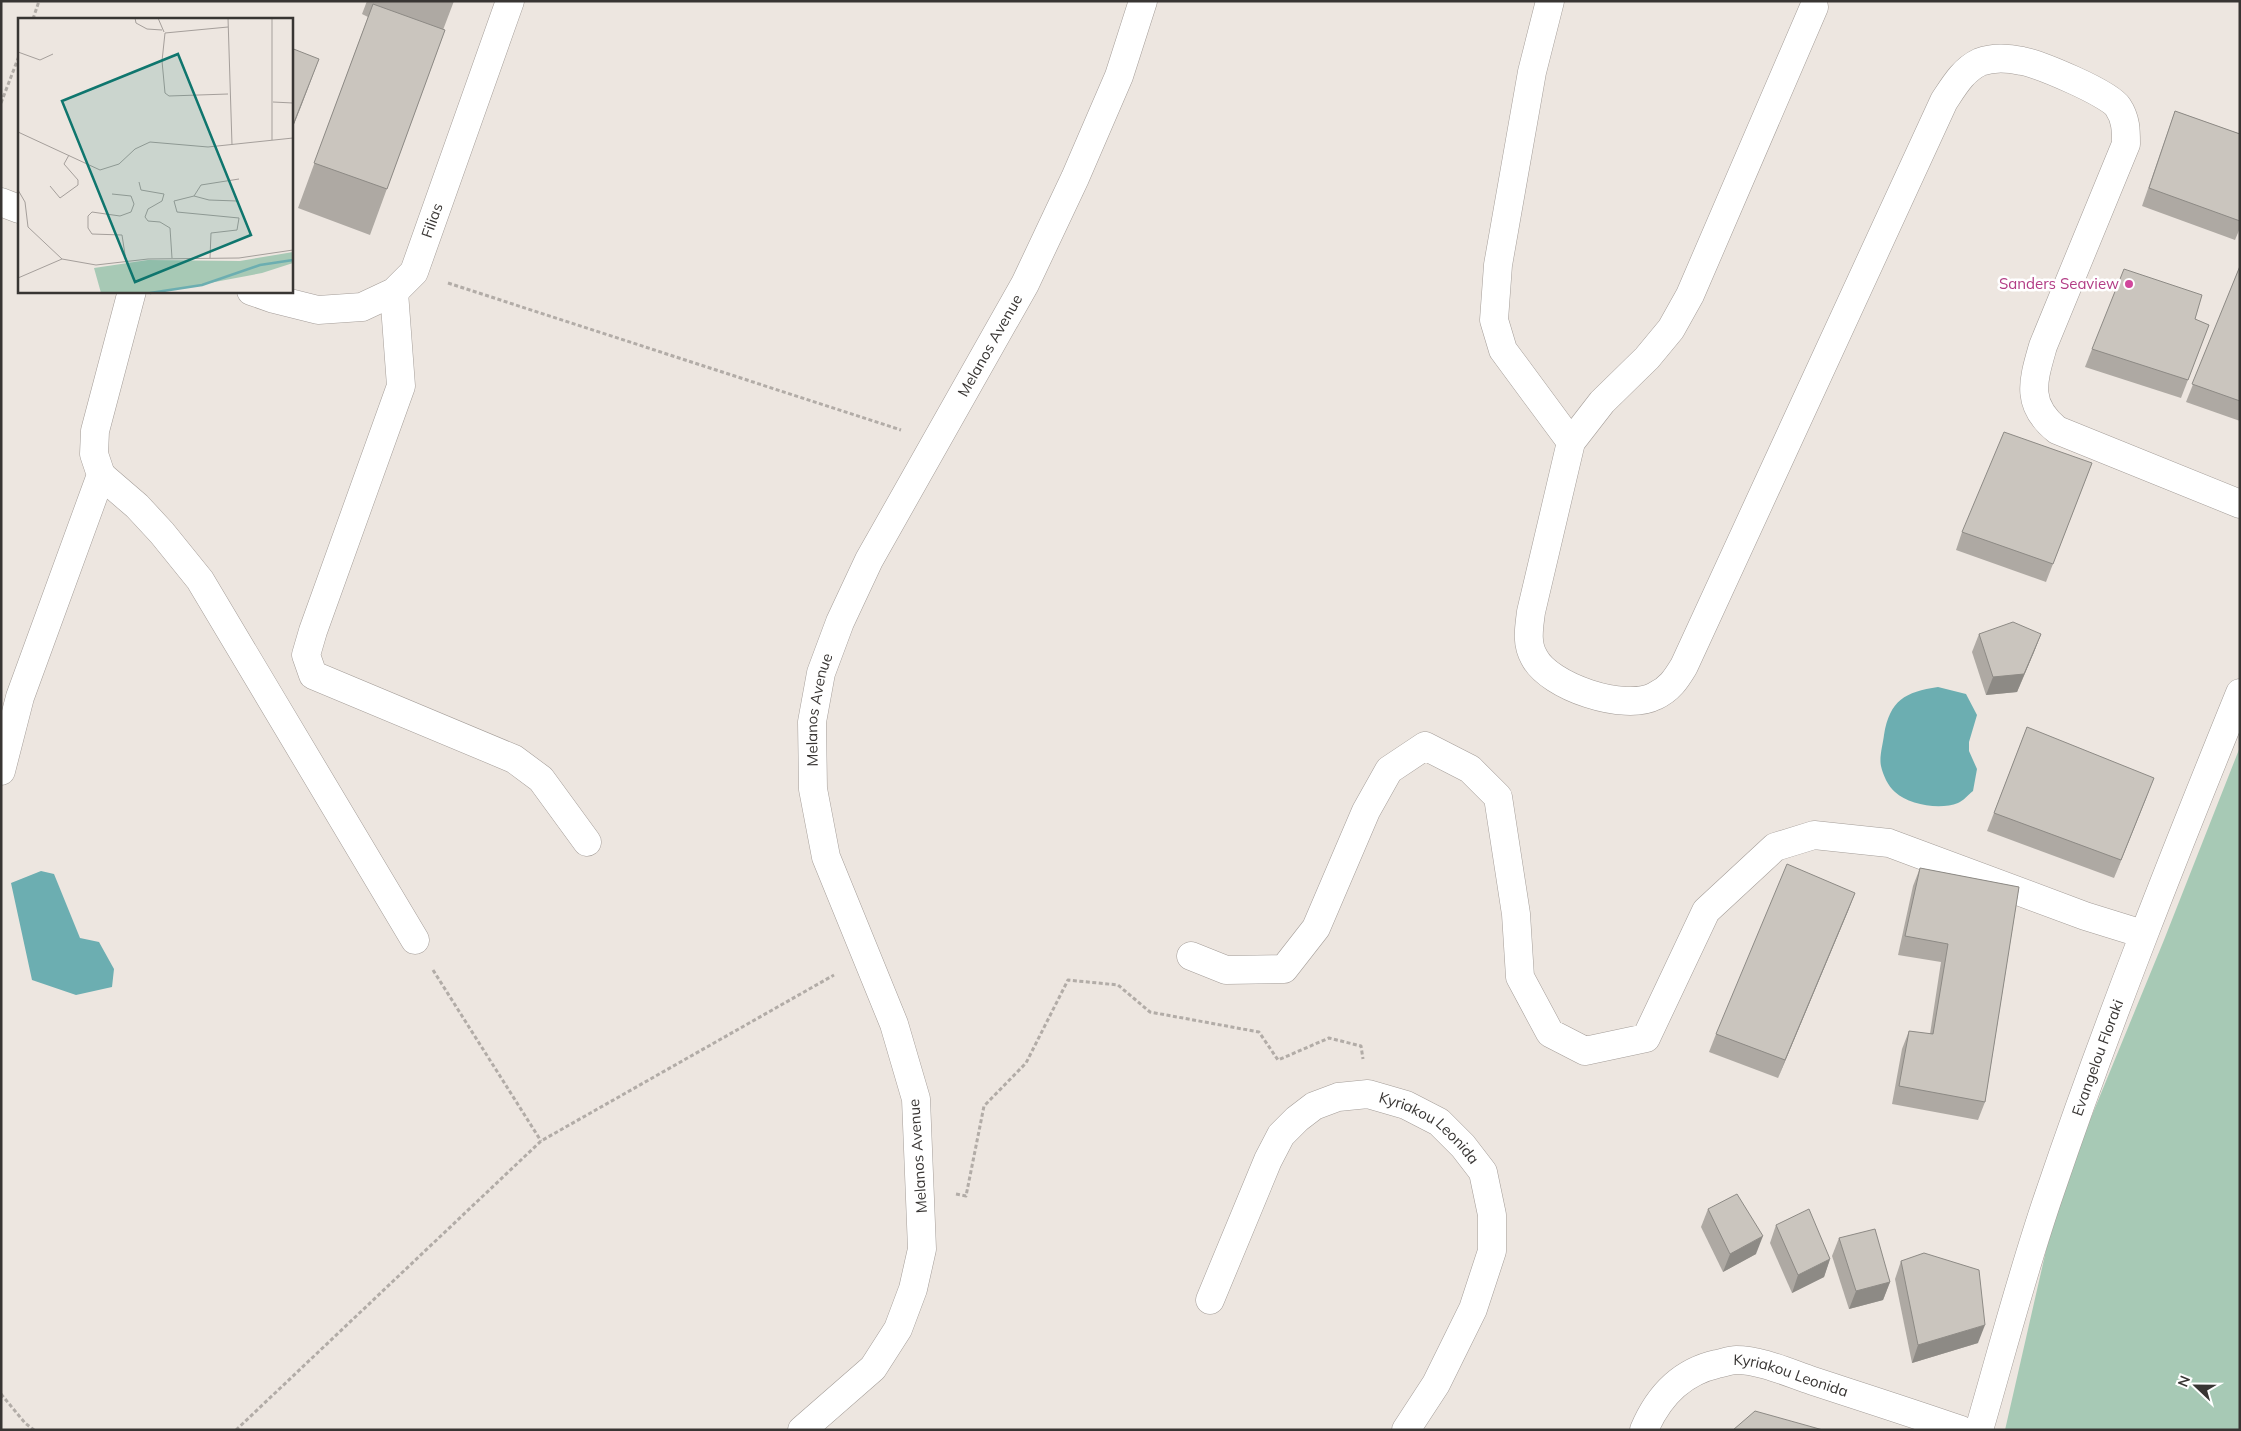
<svg xmlns="http://www.w3.org/2000/svg" width="2241" height="1431" font-family="Mulish,sans-serif">
<style>
.green{fill:#a7c9b5}
.water{fill:#6caeb1}
.lines{fill:none;stroke-linecap:round;stroke-linejoin:round}
.minor-casing{stroke:#a49d98;stroke-width:29}
.path{stroke:#b2aca7;stroke-width:3;stroke-dasharray:4 2.5;stroke-linecap:butt}
.minor{stroke:#fff;stroke-width:28}
.wall{fill:#aea9a3}
.shaded-wall{fill:#8d8a85}
.building{fill:#cac5be;stroke:#8d8a85}
.hotel-dot{fill:#d1479c;stroke:#fff;stroke-width:2}
.labels{text-anchor:middle;stroke-width:5;stroke-linejoin:round;paint-order:stroke}
.street-label{font-size:15px;fill:#383533;stroke:#fff}
.hotel-label{font-size:15px;fill:#b23c85;stroke:#fff;text-anchor:end}
.inset-river{fill:none;stroke:#6caeb1;stroke-width:2.5}
.inset-road{fill:none;stroke:#a59f9b;stroke-width:1}
.view{fill:#0f766e;fill-opacity:0.15;stroke:#0f766e;stroke-width:2.5}
.inset-edge{fill:none;stroke:#383533;stroke-width:2.5}
</style>
<rect width="100%" height="100%" fill="#ede6e0"/>
<path class="green" d="M2240,747V1430H2005L2058,1198L2164,940Z"/>
<g class="water">
<path d="M1938,687L1966,694L1977,715L1969,742V751L1977,769L1973,791C1968,795 1963,801 1958,803C1940,810 1909,805 1895,792C1888,786 1883,775 1881,766C1879,757 1883,744 1884,735C1890,700 1905,692 1938,687Z"/>
<path d="M41,871L54,874L80,938L99,942L114,969L112,987L76,995L32,980L11,883Z"/>
</g>
<g class="lines">
<defs>
<g id="minor">
<path d="M1550,1L1532,72L1498,265L1494,320L1503,350L1571,442"/>
<path d="M1814,7L1690,295L1671,329L1647,358L1602,402L1571,442L1531,612C1529,628 1526,643 1534,657C1549,687 1625,712 1655,696C1670,689 1676,679 1684,666L1944,101C1954,86 1963,70 1980,62C1993,57 2009,58 2022,61C2039,64 2109,93 2118,107C2126,119 2126,130 2126,144L2043,346C2033,381 2025,404 2057,430L2240,504"/>
<path d="M1,202L19,209"/>
<path id="s1" d="M251,291L274,299L318,310L362,307L394,292L414,272L510,1"/>
<path d="M394,292L401,386L313,631L306,655L313,675L514,759L541,779L587,842"/>
<path d="M101,475L137,506L162,533L200,580L415,940"/>
<path d="M1,771L20,697L101,475L94,454L95,431L132,291"/>
<path d="M1191,956L1226,970L1284,969L1316,928L1366,811L1389,770L1425,746L1470,769L1498,797L1516,914L1520,977L1550,1033L1585,1051L1646,1038L1706,911L1775,847L1814,835L1889,843L2085,916L2143,934"/>
<path id="s2" d="M1210,1300L1268,1160L1281,1135L1297,1119L1314,1106L1338,1097L1368,1094L1406,1105L1439,1122L1463,1146L1483,1172L1492,1215V1251L1473,1309L1436,1384L1406,1430"/>
<path id="s3" d="M802,1430L873,1368L898,1329L913,1289L922,1249L916,1099L894,1024L826,857L813,789L812,722L821,673L840,622L869,560L1025,284L1075,178L1119,76L1143,1"/>
<path id="s4" d="M1644,1430C1658,1397 1681,1372 1717,1364C1723,1363 1730,1360 1736,1360C1761,1360 1789,1373 1813,1381C1862,1397 1912,1413 1961,1430"/>
<path id="s5" d="M1979,1430C2002,1351 2023,1270 2050,1192C2107,1024 2173,858 2240,693"/>
</g>
</defs>
<use href="#minor" class="minor-casing"/>
<g class="path">
<path d="M33,19L39,1"/>
<path d="M1,103L19,56"/>
<path d="M448,283L901,430"/>
<path d="M433,970L541,1141"/>
<path d="M956,1194L966,1196L984,1106L1026,1063L1068,980L1118,985L1150,1012L1259,1032L1278,1060L1329,1038L1361,1046L1363,1059"/>
<path d="M1,1394L25,1423L34,1430"/>
<path d="M236,1430L541,1141L834,975"/>
</g>
<use href="#minor" class="minor"/>
</g>
<g class="wall">
<path d="M367,1H454L443,30H445L370,235L298,208L368,17L362,14Z"/>
<path d="M2175,111L2240,134V228L2235,240L2142,206Z"/>
<path d="M2240,266V421L2186,402Z"/>
<path d="M2195,319L2209,325L2181,398L2085,367L2092,349Z"/>
<path d="M2092,463L2046,582L1956,550L1962,532Z"/>
<path d="M1979,634H2041L2034,652L2017,692L1986,695L1972,652Z"/>
<path d="M2027,727L2147,796L2114,878L1987,831Z"/>
<path d="M1920,868L2019,887L1985,1102L1978,1120L1892,1104L1902,1049L1909,1031L1930,1034L1941,962L1898,955L1913,886Z"/>
<path d="M1855,893L1848,911L1778,1078L1709,1052L1716,1034Z"/>
<path d="M1708,1209L1756,1254L1723,1272L1701,1227Z"/>
<path d="M1776,1225L1830,1259L1824,1277L1792,1293L1770,1243Z"/>
<path d="M1839,1238L1890,1282L1883,1300L1849,1309L1832,1256Z"/>
<path d="M1901,1261L1978,1343L1912,1363L1895,1279Z"/>
</g>
<g class="shaded-wall">
<path d="M319,59L302,104L291,132V130Z"/>
<path d="M2041,634L2034,652L2017,692L1986,695L1993,677Z"/>
<path d="M2154,778L2147,796L2114,878L2121,860Z"/>
<path d="M1855,893L1848,911L1778,1078L1785,1060Z"/>
<path d="M1763,1236L1756,1254L1723,1272L1730,1254Z"/>
<path d="M1830,1259L1824,1277L1792,1293L1798,1275Z"/>
<path d="M1890,1282L1883,1300L1849,1309L1856,1291Z"/>
<path d="M1985,1325L1978,1343L1912,1363L1918,1345Z"/>
</g>
<g class="building">
<path d="M373,4L445,30L387,189L314,163Z"/>
<path d="M291,48L319,59L291,130Z"/>
<path d="M2175,111L2240,134V221L2149,188Z"/>
<path d="M2240,266V401L2192,384Z"/>
<path d="M2124,269L2202,295L2195,319L2209,325L2188,380L2092,349Z"/>
<path d="M2004,432L2092,463L2053,564L1962,532Z"/>
<path d="M2013,622L2041,634L2024,674L1993,677L1979,634Z"/>
<path d="M2027,727L2154,778L2121,860L1994,813Z"/>
<path d="M1787,864L1855,893L1785,1060L1716,1034Z"/>
<path d="M1920,868L2019,887L1985,1102L1899,1086L1909,1031L1933,1034L1948,944L1905,936Z"/>
<path d="M1737,1194L1763,1236L1730,1254L1708,1209Z"/>
<path d="M1809,1209L1830,1259L1798,1275L1776,1225Z"/>
<path d="M1875,1229L1890,1282L1856,1291L1839,1238Z"/>
<path d="M1924,1253L1979,1270L1985,1325L1918,1345L1901,1261Z"/>
<path d="M1755,1411L1823,1430H1733Z"/>
</g>
<circle class="hotel-dot" cx="2129" cy="284" r="5"/>
<g class="labels">
<g class="street-label">
<text dy="5" stroke="none"><textPath href="#s1" startOffset="232">Filias</textPath></text>
<text dy="5" stroke="none"><textPath href="#s3" startOffset="1188">Melanos Avenue</textPath></text>
<text dy="5" stroke="none"><textPath href="#s3" startOffset="782">Melanos Avenue</textPath></text>
<text dy="5" stroke="none"><textPath href="#s5" startOffset="391">Evangelou Floraki</textPath></text>
<text dy="5" stroke="none"><textPath href="#s2" startOffset="351">Kyriakou Leonida</textPath></text>
<text transform="translate(918 1156) rotate(-94)" y="5">Melanos Avenue</text>
<text dy="5" stroke="none"><textPath href="#s4" startOffset="179">Kyriakou Leonida</textPath></text>
</g>
<g class="hotel-label">
<text x="2119" y="289">Sanders Seaview</text>
</g>
</g>
<g transform="translate(18 18)">
<rect width="275" height="275" fill="#ede6e0"/>
<path d="M275,234V245L244,255L138,275H83L76,250L130,242L222,243Z" fill="#a7c9b5"/>
<path class="inset-river" d="M132,275L184,267L242,247L275,242"/>
<path class="inset-road" d="M117,0L118,5L129,11L144,12M140,0L146,14M210,0L214,127M254,0V122M147,15L144,43L147,75L151,78L210,76M147,15L210,9M0,34L22,42L35,36M255,84L275,85M0,114L82,152L101,146L117,131L132,124L190,129L275,120M121,164L123,172L146,176L144,183L130,191L127,199L130,203L142,204L152,210L154,240M32,168L42,180L60,167V162L46,146L51,137M0,172L7,184L10,209L44,241M94,176L113,178L116,186L113,194L102,198L74,194L70,198V210L74,216L104,217L108,243M176,178L183,167L221,161M192,240L193,215L219,212L221,200L159,194L156,183L176,178L191,182L219,183M0,260L44,241L78,247L130,241L221,240L275,232"/>
<path class="view" d="M160,36L233,217L117,264L44,83Z"/>
<rect width="275" height="275" class="inset-edge"/>
</g>
<rect width="2241" height="1431" fill="none" stroke="#383533" stroke-width="5"/>
<g transform="translate(2196 1386) rotate(292)" stroke="#ffffff" stroke-width="4" paint-order="stroke">
<path d="M0-4L9 19L0 12L-9 19Z" fill="#383533"/>
<text y="-8" font-size="14" font-weight="bold" text-anchor="middle" fill="#383533">N</text>
</g>
</svg>
